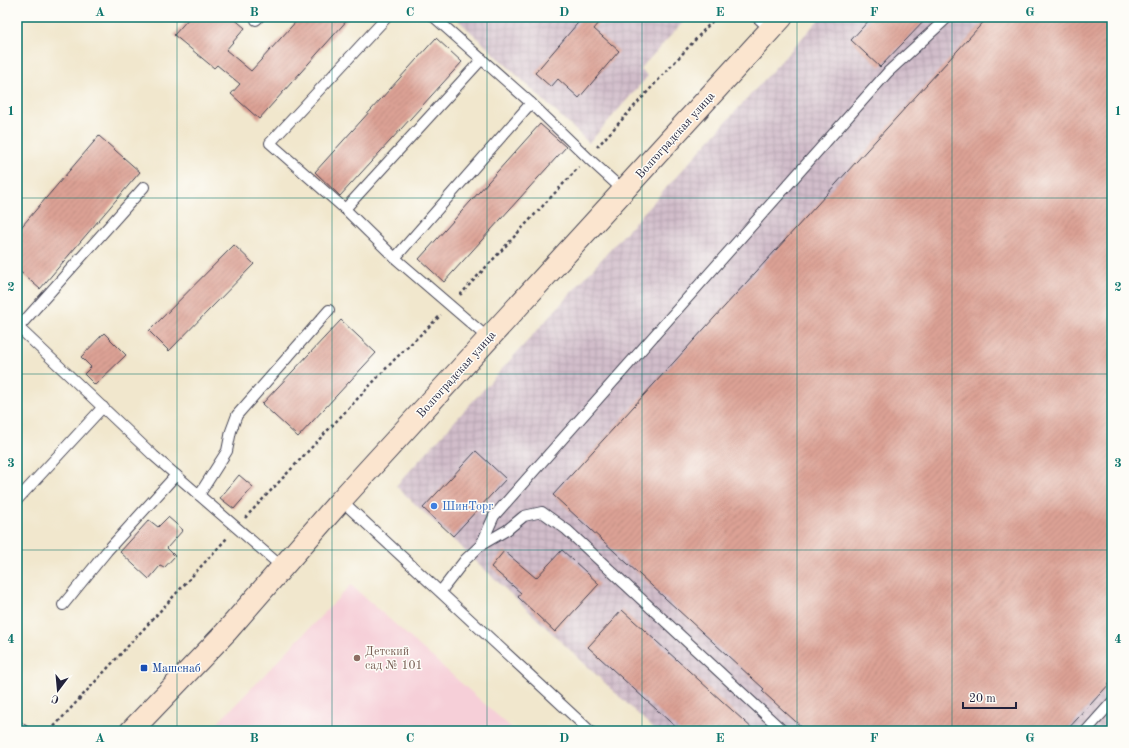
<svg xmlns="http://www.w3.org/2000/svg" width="1129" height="748" font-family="'Old Standard TT',serif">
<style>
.built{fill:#f6cfd8}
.industrial{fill:url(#industrial-grid)}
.building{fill:url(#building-hatch)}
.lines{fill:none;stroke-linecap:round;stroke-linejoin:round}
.service-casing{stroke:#414051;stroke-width:12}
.secondary-casing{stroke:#414051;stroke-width:24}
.path{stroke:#414051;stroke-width:2.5;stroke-dasharray:3 3;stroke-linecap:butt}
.service{stroke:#fff;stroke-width:10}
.secondary{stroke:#fbe5cf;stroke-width:22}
.grid{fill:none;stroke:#0f766e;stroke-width:1;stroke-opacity:0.55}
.shop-dot{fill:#3f7fe0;stroke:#fdfcf7;stroke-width:1.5}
.education-dot{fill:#8d6e63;stroke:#fdfcf7;stroke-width:1.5}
.transit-dot{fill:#1a4fb4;stroke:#fdfcf7;stroke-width:1.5}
.labels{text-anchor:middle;stroke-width:3;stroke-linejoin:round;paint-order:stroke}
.street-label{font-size:12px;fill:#22223b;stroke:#fdfcf7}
.shop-label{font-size:12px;fill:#366cbe;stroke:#fdfcf7;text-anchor:start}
.education-label{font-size:12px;fill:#785e54;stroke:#fdfcf7;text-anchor:start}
.transit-label{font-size:12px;fill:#164399;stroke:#fdfcf7;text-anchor:start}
.neatline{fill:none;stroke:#0f766e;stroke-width:1.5}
.grid-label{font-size:13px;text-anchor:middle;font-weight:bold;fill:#0f766e}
</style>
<defs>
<pattern id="industrial-grid" width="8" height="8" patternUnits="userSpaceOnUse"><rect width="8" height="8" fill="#d1bdca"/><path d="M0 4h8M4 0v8" fill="none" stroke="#b3a2ae"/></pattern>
<pattern id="building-hatch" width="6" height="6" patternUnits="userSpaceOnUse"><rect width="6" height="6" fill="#dca194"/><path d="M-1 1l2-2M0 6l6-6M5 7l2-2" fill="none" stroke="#bc8a80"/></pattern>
</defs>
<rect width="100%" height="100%" fill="#fdfcf7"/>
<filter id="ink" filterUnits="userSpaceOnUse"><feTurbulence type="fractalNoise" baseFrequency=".025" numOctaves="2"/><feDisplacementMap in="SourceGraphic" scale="8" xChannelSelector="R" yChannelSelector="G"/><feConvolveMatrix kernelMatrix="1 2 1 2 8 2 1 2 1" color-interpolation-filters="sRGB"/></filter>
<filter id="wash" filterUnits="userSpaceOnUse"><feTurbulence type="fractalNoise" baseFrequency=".012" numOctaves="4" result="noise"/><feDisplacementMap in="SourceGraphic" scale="16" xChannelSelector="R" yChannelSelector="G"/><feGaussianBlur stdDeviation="0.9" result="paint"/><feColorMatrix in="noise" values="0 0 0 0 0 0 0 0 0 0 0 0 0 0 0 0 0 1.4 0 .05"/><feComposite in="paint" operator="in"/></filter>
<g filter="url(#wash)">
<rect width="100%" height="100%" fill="#f1e7cd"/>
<path class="built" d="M351,585L515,731H210Z"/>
<g class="industrial">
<path d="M455,17H688L640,69L648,76L589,143Z"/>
<path d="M821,17H1112V731H656L396,486Z"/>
</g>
<g id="blocks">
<g class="building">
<path d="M190,17H232L245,28L226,50L251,71L300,17H350L259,119L231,94L240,84L217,65L214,68L174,35Z"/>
<path d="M583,17H604L594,29L619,51L579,98L558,79L551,87L535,73Z"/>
<path d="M872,17H928L880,67L851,40Z"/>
<path d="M988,17H1112V681L1066,731H806L762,691L764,689L553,495Z"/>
<path d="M436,38L462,62L340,196L315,172Z"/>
<path d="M540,124L566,147L444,282L419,259Z"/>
<path d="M99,136L140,172L40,289L17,269V232Z"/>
<path d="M234,245L254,264L169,351L149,331Z"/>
<path d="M341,320L376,353L298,437L262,404Z"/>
<path d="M104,333L126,355L95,385L84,374L91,367L81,357Z"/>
<path d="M476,451L506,479L453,536L423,508Z"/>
<path d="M239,475L253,487L234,509L220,498Z"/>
<path d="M168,517L183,530L167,548L175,556L164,568L160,566L149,579L120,552L149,520L158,527Z"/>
<path d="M562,550L599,584L555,632L518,597L521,593L491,567L504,551L536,578Z"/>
<path d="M622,610L755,731H680L588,647Z"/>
</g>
</g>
</g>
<g filter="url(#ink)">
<use href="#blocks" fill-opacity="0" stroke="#414051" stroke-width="1"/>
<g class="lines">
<defs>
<g id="service">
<path d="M387,17L270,143L345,209L395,258L488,338"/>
<path d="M434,17L531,103L588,158L624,191"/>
<path d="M757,17L771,30"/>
<path d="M256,20L259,17"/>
<path d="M345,209L482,59"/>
<path d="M395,258L531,103"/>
<path d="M17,326L154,456L282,567"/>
<path d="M18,328L144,187"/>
<path d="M199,495L227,451L231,431L237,415L329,310"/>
<path d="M17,500L103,407"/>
<path d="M341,500L590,731"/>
<path d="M481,545L507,530L524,516L542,512L567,530L783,731"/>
<path d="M441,591L465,560L481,545L494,516L888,72L948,17"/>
<path d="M63,605L107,551L176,475"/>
<path d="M17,726L24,731"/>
<path d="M1086,731L1112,702"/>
</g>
<path id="secondary" d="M131,731L226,632L341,500L782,17"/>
</defs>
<use href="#service" class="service-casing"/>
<use href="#secondary" class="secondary-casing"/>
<g class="path">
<path d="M597,147L716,17"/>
<path d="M460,295L579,167"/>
<path d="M245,518L395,359L441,315"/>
<path d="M50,731L228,537"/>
</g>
<use href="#service" class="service"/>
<use href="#secondary" class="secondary"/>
</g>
</g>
<path class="grid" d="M177,17V731M332,17V731M487,17V731M642,17V731M797,17V731M952,17V731M17,198H1112M17,374H1112M17,550H1112"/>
<circle class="shop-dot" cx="434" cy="506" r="4"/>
<circle class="education-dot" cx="357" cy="658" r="4"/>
<rect class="transit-dot" x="140" y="664" width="8" height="8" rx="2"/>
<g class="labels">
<g class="street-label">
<text transform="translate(675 135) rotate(-48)" y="4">Волгоградская улица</text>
<text transform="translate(456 374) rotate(-48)" y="4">Волгоградская улица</text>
</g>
<g class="shop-label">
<text x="442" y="510">ШинТорг</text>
</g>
<g class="education-label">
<text x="365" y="655">Детский<tspan x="365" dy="14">сад № 101</tspan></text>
</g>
<g class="transit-label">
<text x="152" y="672">Машснаб</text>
</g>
</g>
<rect width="1129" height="748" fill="none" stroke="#fdfcf7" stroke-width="44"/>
<g transform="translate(58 690) rotate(196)" stroke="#fdfcf7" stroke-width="3" paint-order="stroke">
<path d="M0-3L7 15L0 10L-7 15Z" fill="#22223b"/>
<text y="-6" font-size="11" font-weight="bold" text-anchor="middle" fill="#22223b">С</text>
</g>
<path d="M963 702v6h53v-6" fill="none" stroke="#22223b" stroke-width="2"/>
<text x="969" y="702" font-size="12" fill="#22223b" stroke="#fdfcf7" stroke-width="3" paint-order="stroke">20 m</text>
<rect x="22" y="22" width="1085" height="704" class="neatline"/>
<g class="grid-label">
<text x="100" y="16">A</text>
<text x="254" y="16">B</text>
<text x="410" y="16">C</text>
<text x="564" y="16">D</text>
<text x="720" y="16">E</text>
<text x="874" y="16">F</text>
<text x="1030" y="16">G</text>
<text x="11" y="115">1</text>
<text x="1118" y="115">1</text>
<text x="11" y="291">2</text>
<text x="1118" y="291">2</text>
<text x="11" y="467">3</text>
<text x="1118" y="467">3</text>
<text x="11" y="643">4</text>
<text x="1118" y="643">4</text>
<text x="100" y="742">A</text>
<text x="254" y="742">B</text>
<text x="410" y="742">C</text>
<text x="564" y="742">D</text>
<text x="720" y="742">E</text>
<text x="874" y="742">F</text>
<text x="1030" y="742">G</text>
</g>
</svg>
